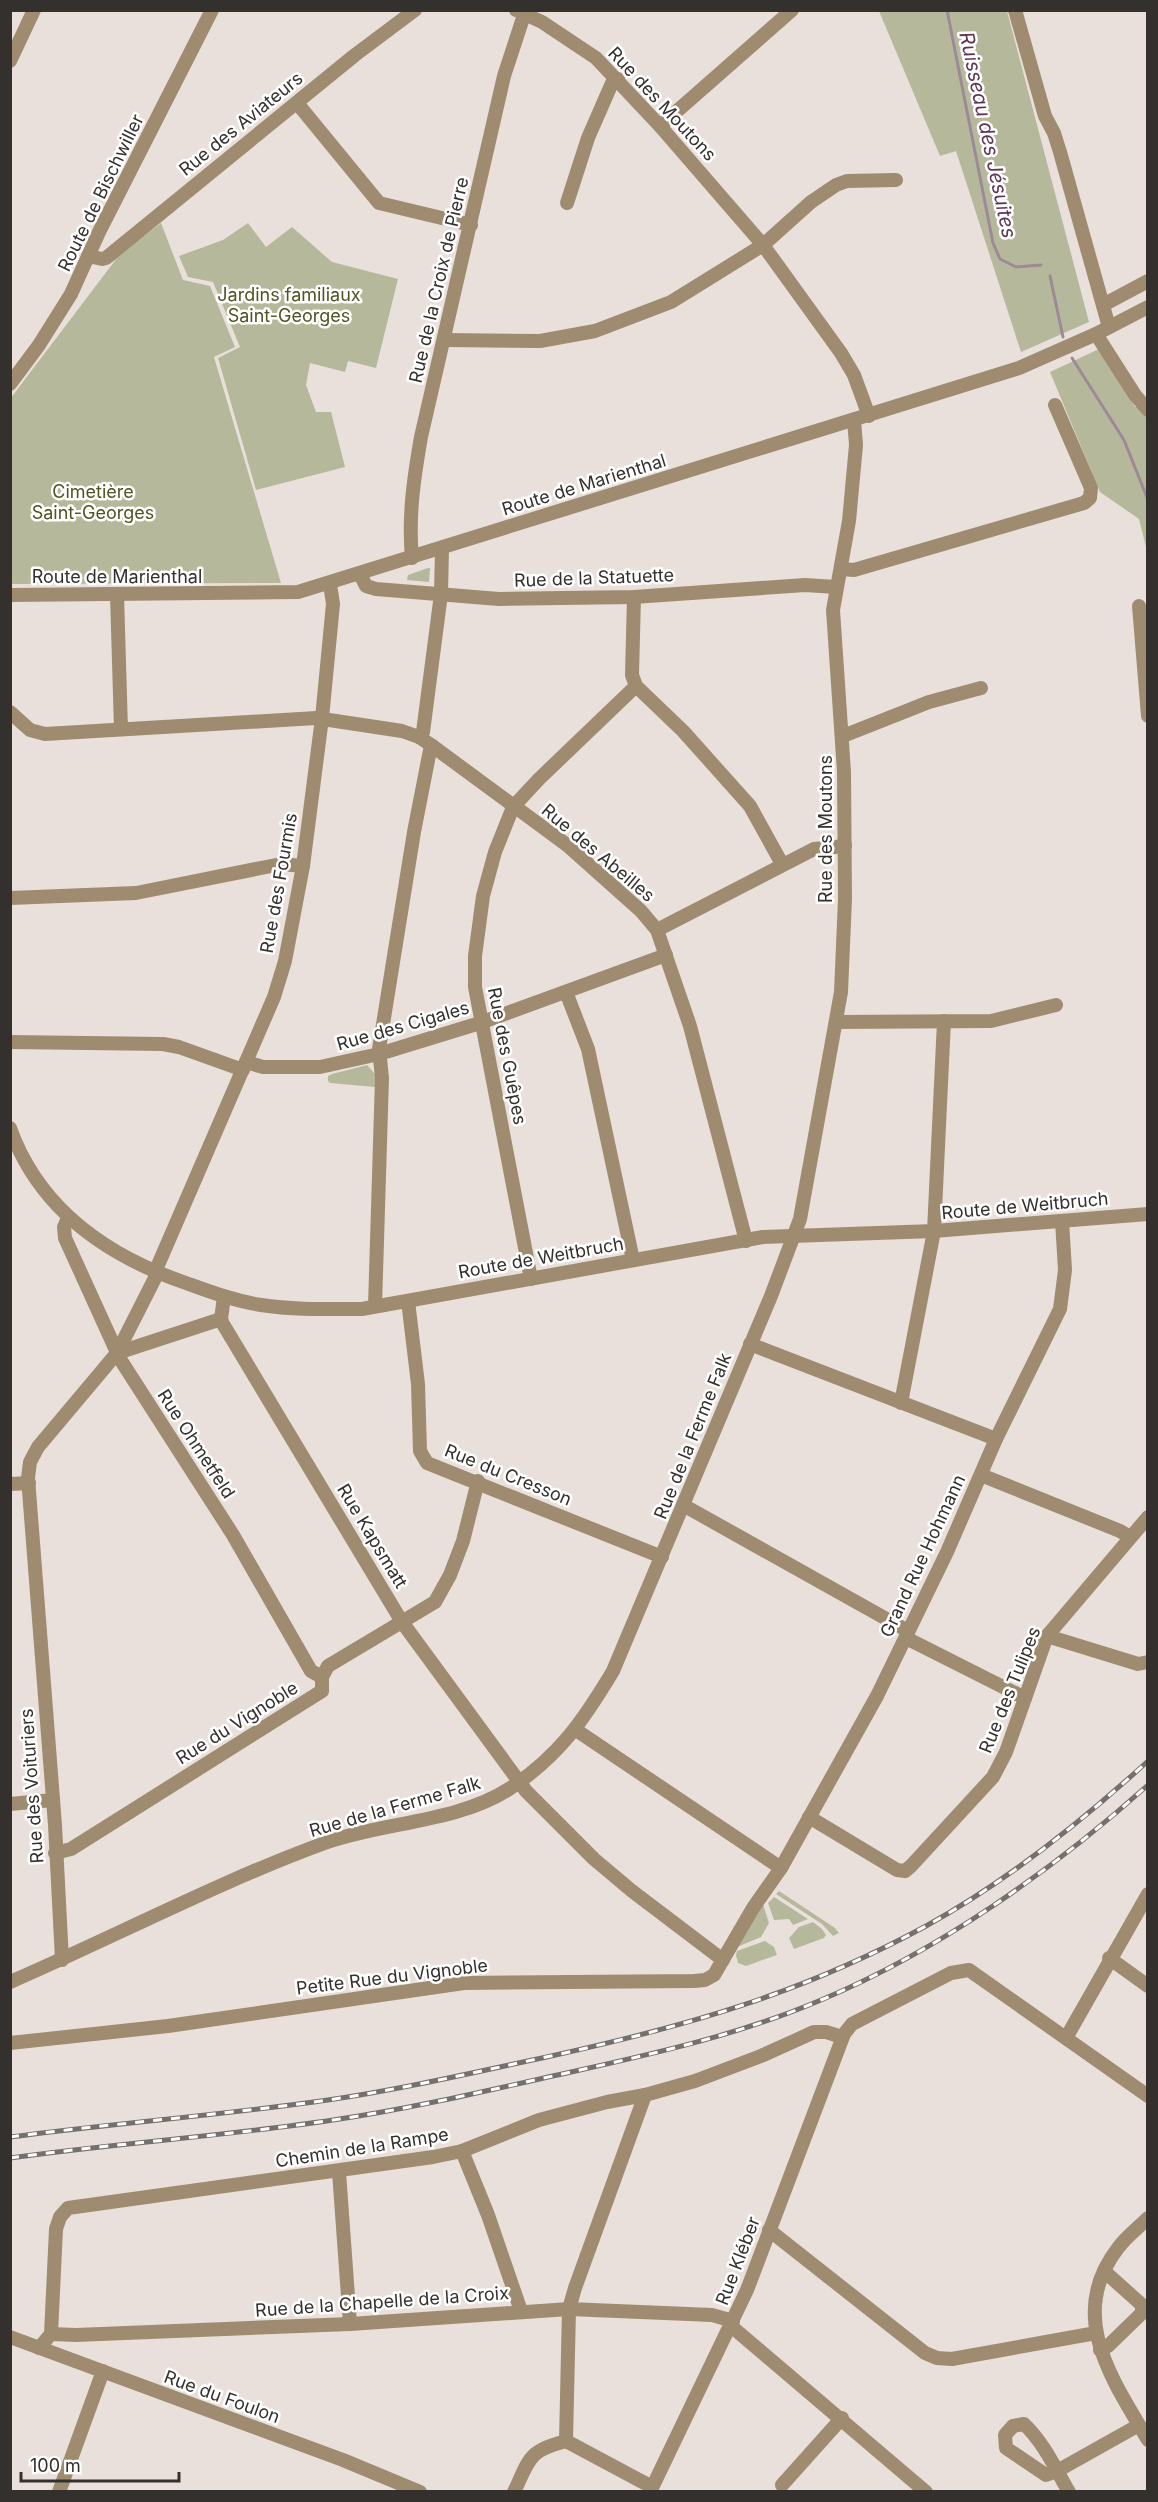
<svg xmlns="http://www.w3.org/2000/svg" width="1158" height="2502" font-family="Inter,sans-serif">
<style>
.green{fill:#b6b89c}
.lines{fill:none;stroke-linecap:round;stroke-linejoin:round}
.stream{stroke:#9e8a97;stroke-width:3}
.minor{stroke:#9f8c70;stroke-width:14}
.rail-casing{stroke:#766f6c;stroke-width:5}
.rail{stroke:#fff;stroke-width:3;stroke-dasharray:9;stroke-linecap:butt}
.labels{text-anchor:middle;stroke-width:5;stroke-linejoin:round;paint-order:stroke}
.street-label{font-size:18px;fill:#34302e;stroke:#fff}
.park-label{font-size:18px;fill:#515420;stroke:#fff}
.water-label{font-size:20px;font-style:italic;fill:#5e3655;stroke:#fff}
</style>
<rect width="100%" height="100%" fill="#eae0db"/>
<g class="green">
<path d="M879,11H1007L1089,322L1021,352L956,151L940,156Z"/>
<path d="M161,223L183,280L210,286L235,347L214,357L281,583L11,584L10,399L120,254Z"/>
<path d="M248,223L266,247L292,227L332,262L398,279L376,368L348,361L345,372L310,363L306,385L316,412H331L345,467L256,490L218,358L240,347L213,282L188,277L179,256L223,240Z"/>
<path d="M1099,349L1135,407L1147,401V551L1139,519L1100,492L1050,372Z"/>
<path d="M428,568H430L429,582L407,580L408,575Z"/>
<path d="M367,1065L375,1074V1087L330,1083L328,1081V1076L332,1074Z"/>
<path d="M779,1891L835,1928L839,1933L833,1936L822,1924L776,1894Z"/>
<path d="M774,1897L808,1919L793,1925L789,1919L774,1920L768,1903Z"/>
<path d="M763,1904L769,1923L761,1937L737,1947Z"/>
<path d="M813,1922L822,1929L826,1935L824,1938L794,1949L789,1938L799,1927Z"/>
<path d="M765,1941L774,1947L777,1955L746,1966L738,1963L736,1955L737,1951Z"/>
</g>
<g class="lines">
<g class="stream">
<path d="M947,10L993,243L1000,259L1016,267L1041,265"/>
<path d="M1050,276L1063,337"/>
<path d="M1072,358L1124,440L1148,500"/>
</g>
<g class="minor">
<path d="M516,10L542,22L596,58L660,126L763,245L841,353L854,375L869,416"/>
<path d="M1015,10L1045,116L1054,133L1060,152L1109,327"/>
<path d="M10,61L34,10"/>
<path d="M297,103L379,203L471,225"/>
<path d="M660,126L792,10"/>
<path d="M567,203L588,138L612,83L618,79"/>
<path d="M88,256L102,259L106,258L355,55L415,10"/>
<path d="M1103,305L1148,281"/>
<path d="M1096,334L1135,395L1148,410"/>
<path d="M445,340L540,341L595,331L671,302L763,245L811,202L836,185L847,181L896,180"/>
<path d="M10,384L39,345L71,294L99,232L212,10"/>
<path d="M412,558C408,516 414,477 421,437L504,76L524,15"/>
<path d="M841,569L854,570L1084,503L1090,498L1091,488L1055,405"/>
<path d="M360,574L366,586L376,589L499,599L634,597L805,585L836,587"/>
<path d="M10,595L298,592L1019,368L1096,334L1148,307"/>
<path d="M117,595L121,729"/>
<path d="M634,597L632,675L636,686L683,731L750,806L782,864"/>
<path d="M1139,606L1148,716"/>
<path d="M10,712L30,730L45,734L316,718L402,731L419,737L431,745L567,845L641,911L657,930L690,1026L746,1241"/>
<path d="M843,736L929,702L981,688"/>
<path d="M419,737L423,732L441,594L442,548"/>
<path d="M10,898L136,893L281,864L303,866"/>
<path d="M657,930L814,849L845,846"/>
<path d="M566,992L588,1049L633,1260"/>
<path d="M837,1022L991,1021L1056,1005"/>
<path d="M10,1042L163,1044L179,1047L243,1070"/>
<path d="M246,1062L263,1067H320L379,1054L480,1023L666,955"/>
<path d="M10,1128C39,1209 107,1256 186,1283C211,1292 235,1301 261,1305C294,1310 328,1309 362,1309L763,1237L934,1231L1148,1214"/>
<path d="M68,1218L64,1227L65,1238L120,1359L233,1535L311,1671L322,1677"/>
<path d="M531,1279L475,987V956L483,896L495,852L513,807L539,779L636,686"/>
<path d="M224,1297L221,1319L223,1324L402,1622L526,1791L594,1859L632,1891L723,1960"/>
<path d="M408,1301L418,1384L420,1451L427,1463L662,1557"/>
<path d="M375,1306L382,1078L379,1049L414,832L431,745"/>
<path d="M750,1344L996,1439"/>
<path d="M117,1353L221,1319"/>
<path d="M901,1403L934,1231L944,1021"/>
<path d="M981,1475L1120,1531L1130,1537"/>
<path d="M10,1484L29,1483"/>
<path d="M683,1505L908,1631"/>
<path d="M1047,1636L1138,1664L1148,1662"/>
<path d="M906,1638L1025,1698"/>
<path d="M576,1730L781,1868"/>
<path d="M10,1804L53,1800"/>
<path d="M809,1817L897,1870L905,1871L911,1866L993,1777L1006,1752L1047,1636L1148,1517"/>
<path d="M55,1853L71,1849L322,1691V1677L328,1666L435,1602L450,1575L463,1541L478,1481"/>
<path d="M1109,1958L1148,1986"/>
<path d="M62,1960L55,1825L28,1478L30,1462L38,1447L117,1353L155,1278V1272L274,997L285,961L303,866L322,718L333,604L330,584"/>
<path d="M10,1982C114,1937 216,1883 322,1844C381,1822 456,1823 509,1789C559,1756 583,1721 613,1671L771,1296L800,1219L841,992L845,899L844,772L833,610L849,521L856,445L854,420"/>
<path d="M1066,2038L1148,1894"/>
<path d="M10,2043L168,2026L464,1983L694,1981L705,1980L714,1975L753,1908L781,1868L877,1696L947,1552L996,1439L1060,1309L1065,1270L1062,1221"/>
<path d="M645,2095L575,2288L569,2309L566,2441L652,2487"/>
<path d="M462,2151L488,2215L521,2311"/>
<path d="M339,2172L350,2324"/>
<path d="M1148,2218C1138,2228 1126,2237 1118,2248C1066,2315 1112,2379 1148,2440"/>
<path d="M769,2230L925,2353L937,2358L952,2359L1096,2333"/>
<path d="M731,2326L926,2492"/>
<path d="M51,2334L56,2229L60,2217L68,2208L433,2157L462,2151L539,2120L607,2102L645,2095L695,2081L761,2056L814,2032H826L842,2037"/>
<path d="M10,2337L343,2460L420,2492"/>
<path d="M39,2348L51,2334L76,2335L350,2324L569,2309L712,2315L733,2321"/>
<path d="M1100,2350L1108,2346L1142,2313V2305L1104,2271"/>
<path d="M782,2485L842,2418"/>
<path d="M59,2492L103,2371"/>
<path d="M514,2492C530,2458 528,2451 566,2441"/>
<path d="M650,2492L747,2290L844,2034L852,2024L951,1973L969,1970L1148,2096"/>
<path d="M1069,2492C1055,2468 1044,2443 1024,2424L1013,2426L1005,2435L1006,2448L1046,2475L1057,2471L1139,2425"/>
</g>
<defs>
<g id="rail">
<path d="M10,2137C116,2123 222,2115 328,2100C403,2089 476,2072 551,2056C687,2026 803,1993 926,1926C1006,1882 1080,1823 1148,1761"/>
<path d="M10,2158C118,2143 226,2136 333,2120C416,2108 498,2088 580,2070C661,2052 744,2033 821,2000C938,1951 1053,1870 1148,1785"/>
</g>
</defs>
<use href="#rail" class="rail-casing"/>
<use href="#rail" class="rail"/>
</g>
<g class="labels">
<g class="street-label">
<text transform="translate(662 104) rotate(47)" y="6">Rue des Moutons</text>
<text transform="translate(241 124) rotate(-39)" y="6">Rue des Aviateurs</text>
<text transform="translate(101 193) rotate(-64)" y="6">Route de Bischwiller</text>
<text transform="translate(439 280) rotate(-77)" y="6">Rue de la Croix de Pierre</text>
<text transform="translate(584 485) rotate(-17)" y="6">Route de Marienthal</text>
<text x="117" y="583">Route de Marienthal</text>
<text transform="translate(594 578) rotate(-2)" y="6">Rue de la Statuette</text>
<text transform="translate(826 829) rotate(-90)" y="6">Rue des Moutons</text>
<text transform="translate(598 853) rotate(40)" y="6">Rue des Abeilles</text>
<text transform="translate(279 883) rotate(-80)" y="6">Rue des Fourmis</text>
<text transform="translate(403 1026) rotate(-16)" y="6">Rue des Cigales</text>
<text transform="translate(507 1056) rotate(79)" y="6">Rue des Guêpes</text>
<text transform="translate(1025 1206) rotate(-5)" y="6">Route de Weitbruch</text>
<text transform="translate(541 1258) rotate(-10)" y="6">Route de Weitbruch</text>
<text transform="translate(693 1436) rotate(-68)" y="6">Rue de la Ferme Falk</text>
<text transform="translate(196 1444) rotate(57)" y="6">Rue Ohmetfeld</text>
<text transform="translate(508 1475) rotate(22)" y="6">Rue du Cresson</text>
<text transform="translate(372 1536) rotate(59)" y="6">Rue Kapsmatt</text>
<text transform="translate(923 1556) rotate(-65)" y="6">Grand Rue Hohmann</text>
<text transform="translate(1010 1690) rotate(-68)" y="6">Rue des Tulipes</text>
<text transform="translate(237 1723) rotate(-32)" y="6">Rue du Vignoble</text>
<text transform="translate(32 1786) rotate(-94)" y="6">Rue des Voituriers</text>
<text transform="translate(395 1807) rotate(-16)" y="6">Rue de la Ferme Falk</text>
<text transform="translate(392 1977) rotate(-7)" y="6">Petite Rue du Vignoble</text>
<text transform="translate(362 2148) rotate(-9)" y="6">Chemin de la Rampe</text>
<text transform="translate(738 2261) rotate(-69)" y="6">Rue Kléber</text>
<text transform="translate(382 2302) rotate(-4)" y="6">Rue de la Chapelle de la Croix</text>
<text transform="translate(222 2397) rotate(20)" y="6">Rue du Foulon</text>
</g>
<g class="park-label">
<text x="289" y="301">Jardins familiaux<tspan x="289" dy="21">Saint-Georges</tspan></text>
<text x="93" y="498">Cimetière<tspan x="93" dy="21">Saint-Georges</tspan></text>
</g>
<g class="water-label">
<text transform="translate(988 135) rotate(78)" y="7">Ruisseau des Jésuites</text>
</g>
</g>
<rect width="1158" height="2502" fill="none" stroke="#34302e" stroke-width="24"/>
<path d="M21 2472v9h158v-9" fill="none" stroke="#34302e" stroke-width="3"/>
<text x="30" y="2472" font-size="18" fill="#34302e" stroke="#ffffff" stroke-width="4.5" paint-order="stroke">100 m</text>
</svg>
